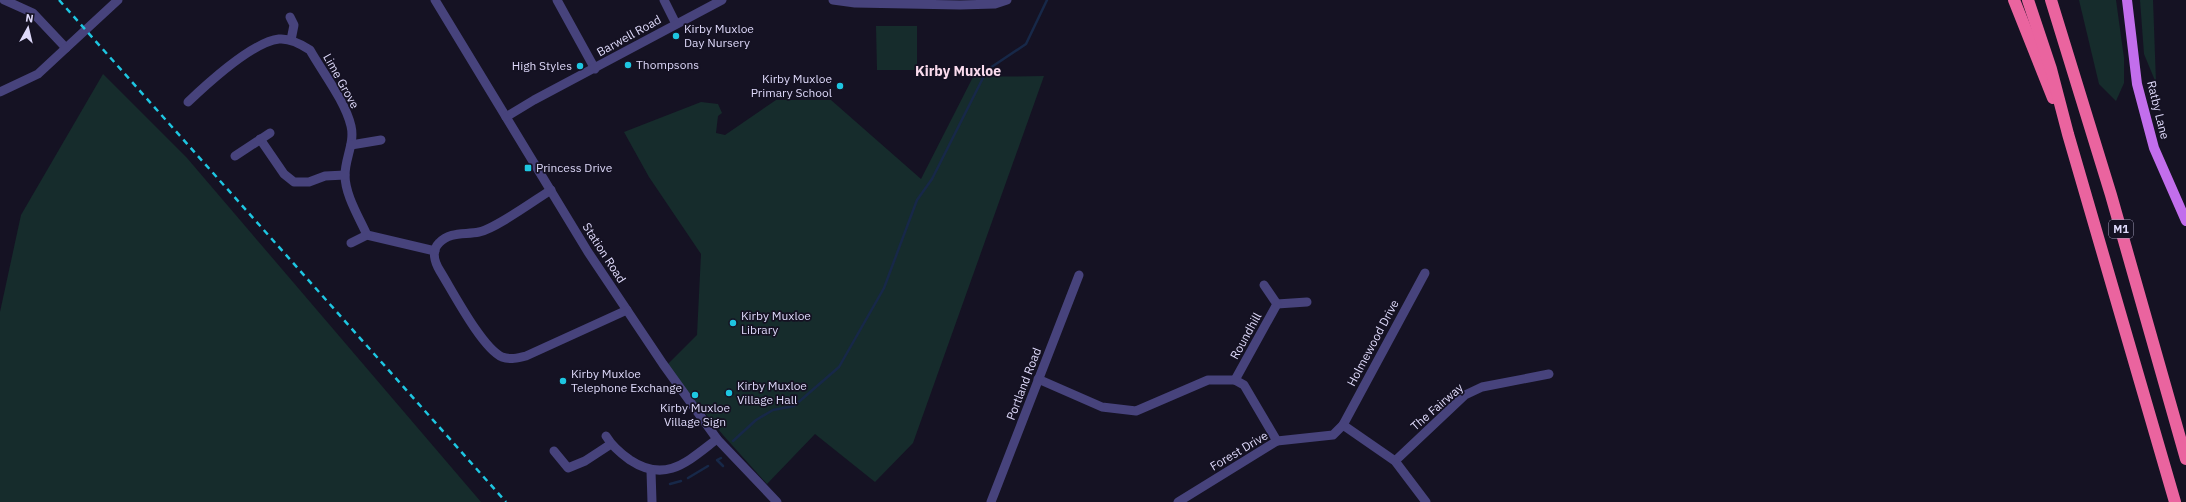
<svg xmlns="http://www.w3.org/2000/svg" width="2186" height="502" font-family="'IBM Plex Sans',sans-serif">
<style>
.green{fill:#162c2c}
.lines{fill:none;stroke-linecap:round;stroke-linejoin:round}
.stream{stroke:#172848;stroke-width:2.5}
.minor{stroke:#47437c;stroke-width:9}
.major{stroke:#c26eec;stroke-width:10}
.highway{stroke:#ea649f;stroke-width:12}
.rail{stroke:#1ec6e1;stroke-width:2.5;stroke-dasharray:6 5;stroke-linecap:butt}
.poi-dot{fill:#1ec6e1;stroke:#151223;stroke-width:1.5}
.labels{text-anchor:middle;stroke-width:3.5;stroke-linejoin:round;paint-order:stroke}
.shield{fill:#151223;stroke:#a29dba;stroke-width:1}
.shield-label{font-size:11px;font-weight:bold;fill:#ded9fa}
.poi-label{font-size:12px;fill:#ded9fa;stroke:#151223;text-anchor:start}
.street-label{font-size:12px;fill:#ded9fa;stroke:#151223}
.quarter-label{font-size:14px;font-weight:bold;fill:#fadbed;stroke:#151223}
</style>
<rect width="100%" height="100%" fill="#151223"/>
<g class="green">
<path d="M2079,0H2116L2124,58V83L2116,101L2099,84Z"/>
<path d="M2140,0H2153L2156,83L2144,54Z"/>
<path d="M876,26H917V70H877Z"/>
<path d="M103,74L187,158L481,502H0V312L21,215Z"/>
<path d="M1044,76L913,443L875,482L815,434L767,484L723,435L666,366L697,335L701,254L649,177L624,132L701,102L718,104L722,113L718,116L716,133L725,135L776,100H831L921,179L973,77Z"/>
</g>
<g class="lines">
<g class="stream">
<path d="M733,441L756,420L773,410L794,406L839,367L884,288L917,200L932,179L987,70L1026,44L1047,0"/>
<path d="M721,458L717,460L723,466"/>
<path d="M688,478L708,466"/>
<path d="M670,484L681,481"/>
</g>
<g class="minor">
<path d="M4,0L33,13L66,48L118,0"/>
<path d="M435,0L588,252L663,364L717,439L777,502"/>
<path d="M557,0L595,69"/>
<path d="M664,0L676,24"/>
<path d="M833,0L855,3L960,5L995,4L1007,0"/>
<path d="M290,17L294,25L291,40"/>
<path d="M0,92L38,74L66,48"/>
<path d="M188,102C208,83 252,42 279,39C290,38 301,44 310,50C323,73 345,101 351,126C355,143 345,158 345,175C345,195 359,217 367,235L435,251"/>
<path d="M506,117L534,100L722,0"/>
<path d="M260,139L284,174L294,182H309L325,176L345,175"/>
<path d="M351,145L381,140"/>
<path d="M235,156L270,133"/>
<path d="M551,190C535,200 495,229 479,232C465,235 450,231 439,243C431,251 435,263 440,271C453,292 482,348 502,357C510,360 518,358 526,356L627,310"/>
<path d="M351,243L367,235"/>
<path d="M1277,304L1307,302"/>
<path d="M1038,379L1102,407L1136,411L1208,380H1235L1244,385L1277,441"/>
<path d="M1235,380L1277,304L1264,285"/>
<path d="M1343,425L1425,273"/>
<path d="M606,436C612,446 620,453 630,460C666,484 688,461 717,439"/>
<path d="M554,451L568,468L585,461L611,444"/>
<path d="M1395,461L1465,395L1482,387L1549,374"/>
<path d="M651,471L652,502"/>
<path d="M991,502L1079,275"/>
<path d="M1178,502L1277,441L1333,435L1343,425L1395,461L1426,502"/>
</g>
<path class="major" d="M2127,0L2137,84L2154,148L2186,221"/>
<g class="highway">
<path d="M2014,0L2053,98"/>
<path d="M2028,0L2051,69L2068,134L2175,502"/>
<path d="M2051,0L2111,195L2186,459"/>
</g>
<path class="rail" d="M59,0L506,502"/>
</g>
<g class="poi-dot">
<circle cx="676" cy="36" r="4"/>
<circle cx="628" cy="65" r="4"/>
<circle cx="580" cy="66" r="4"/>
<circle cx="840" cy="86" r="4"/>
<rect x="524" y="164" width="8" height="8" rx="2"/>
<circle cx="733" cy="323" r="4"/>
<circle cx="563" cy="381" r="4"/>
<circle cx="729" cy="393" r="4"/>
<circle cx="695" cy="395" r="4"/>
</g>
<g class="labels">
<rect class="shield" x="2109" y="220" width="24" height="18" rx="3"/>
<g class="shield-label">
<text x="2121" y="233">M1</text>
</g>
<g class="poi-label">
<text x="684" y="33">Kirby Muxloe<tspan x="684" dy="14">Day Nursery</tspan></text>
<text x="636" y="69">Thompsons</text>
<text x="572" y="70" text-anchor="end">High Styles</text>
<text x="832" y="83" text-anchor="end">Kirby Muxloe<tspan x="832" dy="14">Primary School</tspan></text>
<text x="536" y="172">Princess Drive</text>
<text x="741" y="320">Kirby Muxloe<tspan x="741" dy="14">Library</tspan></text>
<text x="571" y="378">Kirby Muxloe<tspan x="571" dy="14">Telephone Exchange</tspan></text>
<text x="737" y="390">Kirby Muxloe<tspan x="737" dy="14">Village Hall</tspan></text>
<text x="695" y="412" text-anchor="middle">Kirby Muxloe<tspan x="695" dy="14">Village Sign</tspan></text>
</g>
<g class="street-label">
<text transform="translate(629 36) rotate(-29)" y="4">Barwell Road</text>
<text transform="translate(341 81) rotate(61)" y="4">Lime Grove</text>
<text transform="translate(2158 110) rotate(76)" y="4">Ratby Lane</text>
<text transform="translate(604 253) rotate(57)" y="4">Station Road</text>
<text transform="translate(1246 336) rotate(-61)" y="4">Roundhill</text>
<text transform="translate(1373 343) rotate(-62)" y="4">Holmewood Drive</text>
<text transform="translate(1024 384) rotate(-69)" y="4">Portland Road</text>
<text transform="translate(1437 407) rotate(-41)" y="4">The Fairway</text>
<text transform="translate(1239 451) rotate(-31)" y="4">Forest Drive</text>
</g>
<g class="quarter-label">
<text x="958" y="76">Kirby Muxloe</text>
</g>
</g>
<g transform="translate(28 28) rotate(8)" stroke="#151223" stroke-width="3" paint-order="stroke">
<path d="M0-3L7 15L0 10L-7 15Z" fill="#ded9fa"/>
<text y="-6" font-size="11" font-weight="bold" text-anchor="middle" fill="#ded9fa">N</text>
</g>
</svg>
